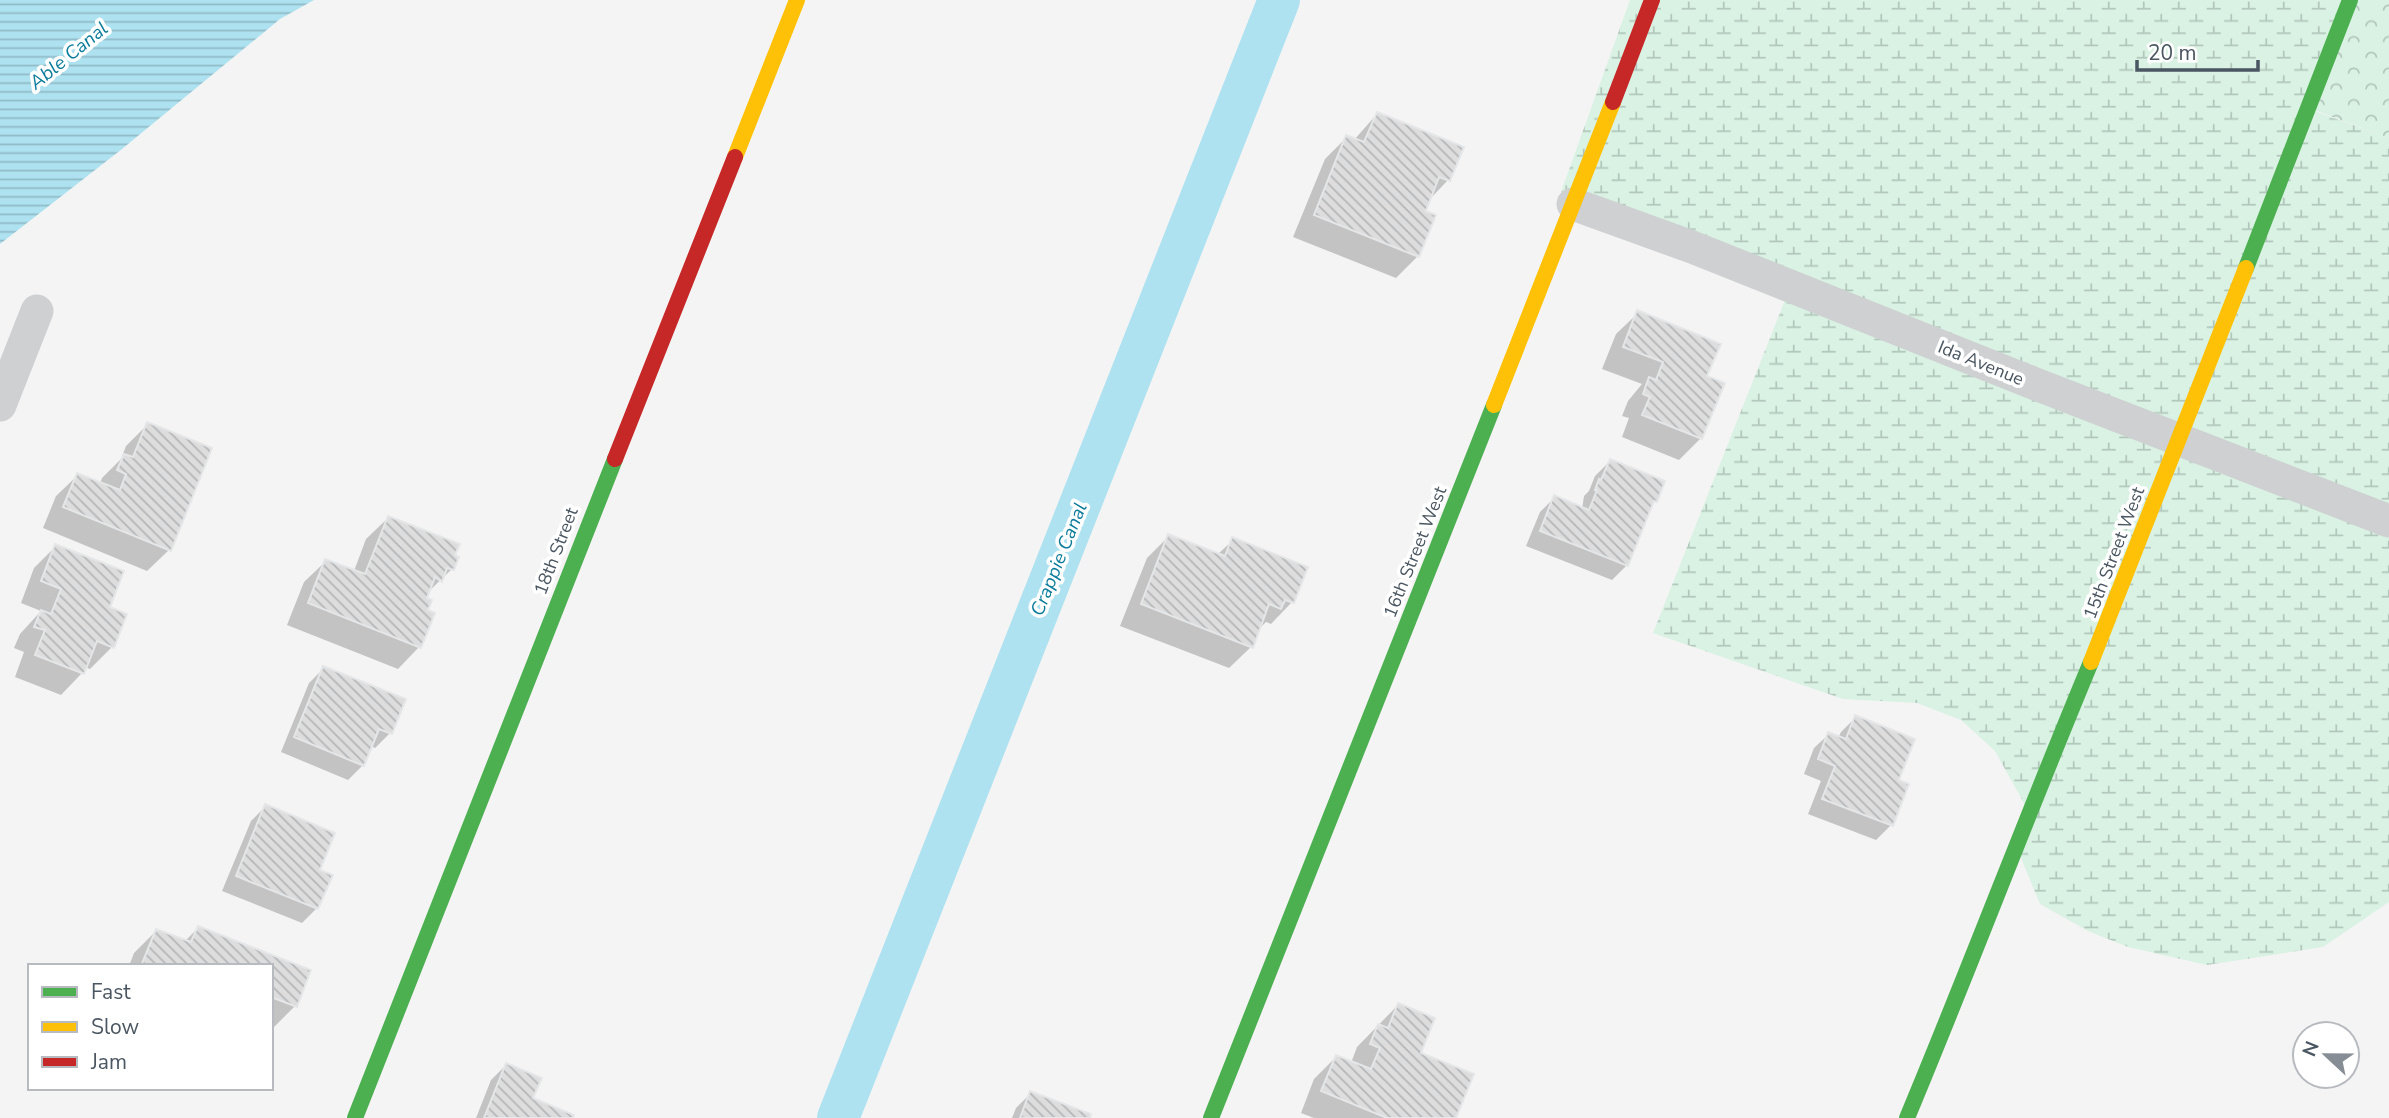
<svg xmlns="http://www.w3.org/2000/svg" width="2389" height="1118" font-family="'Nunito Sans',sans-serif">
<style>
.forest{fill:url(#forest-crowns)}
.wetland{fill:url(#wetland-marsh)}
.water{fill:url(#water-rules)}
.shadow{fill:#0003}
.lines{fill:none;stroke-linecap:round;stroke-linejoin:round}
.canal{stroke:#aee2f0;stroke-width:42}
.building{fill:url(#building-back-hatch);stroke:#e5e6e7;stroke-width:2}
.street{stroke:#ced0d2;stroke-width:33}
.fast{stroke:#4caf50;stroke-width:16}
.slow{stroke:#ffc107;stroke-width:16}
.jam{stroke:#c62828;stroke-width:16}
.labels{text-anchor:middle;stroke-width:7;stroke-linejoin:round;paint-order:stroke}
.street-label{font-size:18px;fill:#4a5661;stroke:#fff}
.water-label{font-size:19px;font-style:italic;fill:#0c7c9b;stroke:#fff}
</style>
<defs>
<pattern id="forest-crowns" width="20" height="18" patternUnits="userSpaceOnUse" patternTransform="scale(1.75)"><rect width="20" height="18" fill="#d9f2e3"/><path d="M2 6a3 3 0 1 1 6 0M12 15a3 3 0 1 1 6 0" fill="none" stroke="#b2c7bb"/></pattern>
<pattern id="wetland-marsh" width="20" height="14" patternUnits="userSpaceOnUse" patternTransform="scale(1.75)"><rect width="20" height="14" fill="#d9f2e3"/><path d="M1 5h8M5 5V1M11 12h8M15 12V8" fill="none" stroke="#b2c7bb"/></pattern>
<pattern id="water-rules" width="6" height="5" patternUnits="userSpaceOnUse" patternTransform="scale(1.75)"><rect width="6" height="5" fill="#aee2f0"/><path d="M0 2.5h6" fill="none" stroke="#90bac6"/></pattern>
<pattern id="building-back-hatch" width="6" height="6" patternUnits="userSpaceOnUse" patternTransform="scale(1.75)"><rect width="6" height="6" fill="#ddddde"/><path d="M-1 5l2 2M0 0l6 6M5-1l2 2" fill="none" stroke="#b5b6b7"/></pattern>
</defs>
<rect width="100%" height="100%" fill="#f4f4f4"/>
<path class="forest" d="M2348,0H2389V138L2306,107Z"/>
<path class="wetland" d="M1630,0H2348L2306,108L2389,138V902L2323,947L2207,965L2128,947L2088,931L2040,904L2021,858L2025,805L1995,751L1961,720L1917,703L1843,699L1653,633L1789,290L1561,192Z"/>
<path class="water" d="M0,0H314L280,19L122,149L0,244Z"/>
<g class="shadow">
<path d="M1377,114L1448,180L1429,200L1424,212L1418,256L1396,278L1293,237L1325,159L1347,137L1354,140Z"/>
<path d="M1638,313L1705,377L1701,438L1679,460L1622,437L1629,418L1622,416L1628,401L1642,384L1602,369L1616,334Z"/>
<path d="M148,424L169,550L147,571L43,528L56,496L78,475L100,484L102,478L121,459L126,446Z"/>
<path d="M1610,461L1655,501L1649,507L1627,565L1612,580L1526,546L1540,512L1554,498L1582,509L1584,496L1589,491L1595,476Z"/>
<path d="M388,518L453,556L452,569L426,594L419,647L398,669L287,625L304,582L326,561L354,571L366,539Z"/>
<path d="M1169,536L1217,555L1233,540L1292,602L1271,624L1266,622L1257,631L1251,647L1229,668L1120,626L1147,558Z"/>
<path d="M56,546L108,608L125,615L112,647L90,669L85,667L82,673L61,695L15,677L24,652L14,648L20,634L41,611L21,603L34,568Z"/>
<path d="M324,668L390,733L375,748L371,746L363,765L348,780L281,752L309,683Z"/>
<path d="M1856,717L1897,781L1907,785L1891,825L1876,840L1808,814L1821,781L1804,774L1814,748L1829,734L1838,738L1841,732Z"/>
<path d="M266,806L317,871V908L302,923L222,891L251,821Z"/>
<path d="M198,928L309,971L295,1006L274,1027L271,1026V966H129L134,953L156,931L184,942Z"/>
<path d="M1398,1005L1419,1054L1454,1118H1314L1301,1113L1314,1079L1336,1057L1351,1063L1357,1047Z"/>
<path d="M506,1065L531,1099L571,1118H476L491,1080Z"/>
<path d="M1031,1093L1088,1118H1012L1016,1108Z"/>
</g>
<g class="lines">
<path class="canal" d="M838,1118L1279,0"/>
</g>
<g class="building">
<path d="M1377,112L1464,147L1450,181L1439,177L1426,211L1436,215L1419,257L1314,215L1346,135L1364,142Z"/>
<path d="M1637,310L1721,344L1707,376L1725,383L1702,439L1642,415L1650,397L1643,394L1649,377L1656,380L1663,362L1623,347Z"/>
<path d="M147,422L212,448L171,551L63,507L77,473L120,490L126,474L117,470L124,454L133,457Z"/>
<path d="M1610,459L1665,481L1657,502L1654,501L1628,566L1540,531L1554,495L1589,510L1597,490H1595L1599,479L1601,480Z"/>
<path d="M388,516L460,544L455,555L459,557L454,570L447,568L442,582L435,577L427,598L432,600L428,610L435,613L421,648L308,603L325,559L365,574Z"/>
<path d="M1168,534L1225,556L1232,537L1308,567L1294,603L1285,600L1281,609L1269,604L1253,648L1141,604Z"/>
<path d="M55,544L124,571L110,607L127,614L114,648L97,641L84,674L35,655L45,630L34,627L41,610L51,614L61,589L41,581Z"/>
<path d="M323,666L406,699L392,734L379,729L364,766L294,737Z"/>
<path d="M1855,715L1915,739L1899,780L1909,784L1893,826L1822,799L1835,766L1818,759L1828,732L1846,739Z"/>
<path d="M265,804L335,833L320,870L333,875L318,909L236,876Z"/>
<path d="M198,926L311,970L297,1007L271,997V966H141L156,929L191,942Z"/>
<path d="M1398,1003L1435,1018L1421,1053L1474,1074L1456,1118H1387L1321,1091L1336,1055L1371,1069L1380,1048L1370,1044L1378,1024L1388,1028Z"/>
<path d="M506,1063L542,1078L533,1098L574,1115L573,1118H484Z"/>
<path d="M1030,1091L1091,1114L1090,1118H1020Z"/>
</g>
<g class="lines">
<g class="street">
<path d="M1573,204L1692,247L2033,383L2389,521"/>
<path d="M0,405L37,311"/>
</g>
<g class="fast">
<path d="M2246,268L2350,0"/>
<path d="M355,1118L615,459"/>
<path d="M1211,1118L1494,405"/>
<path d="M1907,1118C1970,967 2028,813 2091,662"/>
</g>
<g class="slow">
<path d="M735,157L797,0"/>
<path d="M1494,405L1613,102"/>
<path d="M2091,662L2246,268"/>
</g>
<g class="jam">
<path d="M1613,102L1652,0"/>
<path d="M615,459L735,157"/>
</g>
</g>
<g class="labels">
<g class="street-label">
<text transform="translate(1981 363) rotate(22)" y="6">Ida Avenue</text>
<text transform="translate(556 551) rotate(-69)" y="6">18th Street</text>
<text transform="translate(1415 552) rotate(-68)" y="6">16th Street West</text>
<text transform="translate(2114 553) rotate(-69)" y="6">15th Street West</text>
</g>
<g class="water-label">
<text transform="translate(68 55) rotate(-39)" y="7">Able Canal</text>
<text transform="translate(1058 559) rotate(-68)" y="7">Crappie Canal</text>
</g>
</g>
<rect x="28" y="964" width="245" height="126" fill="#ffffff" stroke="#b7bbc0" stroke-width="2"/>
<rect x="42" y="987" width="35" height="10" fill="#4caf50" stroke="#b7bbc0" stroke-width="2"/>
<text x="91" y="999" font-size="21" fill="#4a5661">Fast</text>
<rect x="42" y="1022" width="35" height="10" fill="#ffc107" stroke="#b7bbc0" stroke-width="2"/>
<text x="91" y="1034" font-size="21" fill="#4a5661">Slow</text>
<rect x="42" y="1057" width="35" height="10" fill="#c62828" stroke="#b7bbc0" stroke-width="2"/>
<text x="91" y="1069" font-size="21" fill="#4a5661">Jam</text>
<g transform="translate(2326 1055) rotate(292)"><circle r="33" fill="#ffffff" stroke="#b7bbc0" stroke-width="2"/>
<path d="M0-5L12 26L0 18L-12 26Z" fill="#868d94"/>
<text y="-10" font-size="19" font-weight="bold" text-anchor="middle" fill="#4a5661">N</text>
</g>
<path d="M2137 60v10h121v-10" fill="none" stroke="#4a5661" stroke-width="3.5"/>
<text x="2148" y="60" font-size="21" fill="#4a5661" stroke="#ffffff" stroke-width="5" paint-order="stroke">20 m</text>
</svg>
